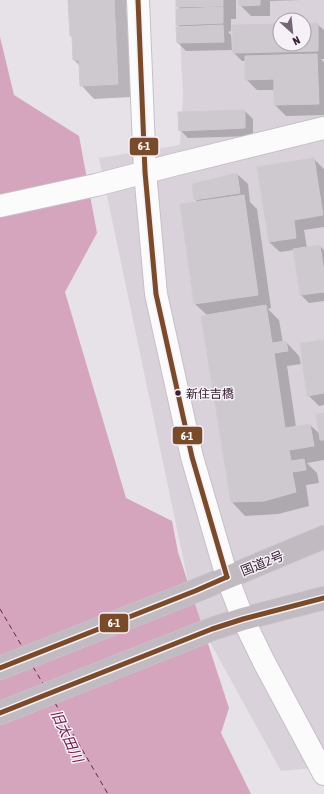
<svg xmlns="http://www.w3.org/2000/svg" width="324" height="794" font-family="'Asap Condensed','Noto Sans JP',sans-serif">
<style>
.built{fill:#dad2db;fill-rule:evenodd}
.water{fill:#d4a5bd}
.shadow{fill:#0003}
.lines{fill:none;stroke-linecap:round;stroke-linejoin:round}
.ferry{stroke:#712047;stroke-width:1;stroke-dasharray:5 4;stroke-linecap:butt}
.building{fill:#cec9cf;stroke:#d0cbd1}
.secondary-casing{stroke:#c7bfc7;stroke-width:24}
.highway-casing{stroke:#c7c0c7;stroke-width:24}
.secondary{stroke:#fbfbfc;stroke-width:22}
.highway{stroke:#c1bac0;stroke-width:22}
.bus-1-casing{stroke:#f6f0f7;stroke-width:8}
.bus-1{stroke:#7a4b2a;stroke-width:5}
.bus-dot{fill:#392237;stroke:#f6f0f7;stroke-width:1.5}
.labels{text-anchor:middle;stroke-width:3;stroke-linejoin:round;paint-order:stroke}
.bus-label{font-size:12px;fill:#392237;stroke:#f6f0f7;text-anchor:start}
.street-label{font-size:13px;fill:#392237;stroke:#f6f0f7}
.water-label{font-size:14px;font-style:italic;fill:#712047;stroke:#f6f0f7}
.line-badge{stroke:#f6f0f7;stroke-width:1.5}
.badge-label{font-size:11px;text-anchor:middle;font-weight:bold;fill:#fff}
</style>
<rect width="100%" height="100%" fill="#e7e2e8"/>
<path class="built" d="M178,0H324V767L281,771L195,615L99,158L180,145L183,94ZM280,20H304V44H280Z"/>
<path class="water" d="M0,37L14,95L79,136L97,233L65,292L126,498L172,521L178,552L229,708L221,733L251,794H0Z"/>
<g class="shadow">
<path d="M69,0H126L131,97L94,99L81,85L80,66L74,60L73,38L71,36Z"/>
<path d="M177,0H236V19H231V31L228,32L231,35L232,50L186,51L178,43L177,28H181L177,25V10H181L177,6Z"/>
<path d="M239,0H301L270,1V16H251L240,5Z"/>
<path d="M304,24H317L324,30V59H321L324,62V115L286,116L275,105V90H257L246,79V61H242L234,53L280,25V44H304Z"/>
<path d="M245,111L253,119V136L188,138L180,130Z"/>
<path d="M314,159L324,169V227L304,230L307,248L320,246L324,250V301L309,303L301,295L294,250L280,252L269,242Z"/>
<path d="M237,174L248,184L250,202L257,209L271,308L268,309L279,320L283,343L286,342L299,356L301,364L287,366L296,427L310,425L320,434L324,414V460L307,463L317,473L319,483L306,485L309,506L278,514L245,516L232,502L208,316L195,304L198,202L195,199Z"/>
<path d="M324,341V405L319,406L308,395Z"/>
</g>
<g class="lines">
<g class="ferry">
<path d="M0,609L23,648"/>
<path d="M33,667L44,685"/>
<path d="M55,703L108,794"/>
</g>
</g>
<g class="building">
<path d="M68,0H114L118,84L80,86L79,60H73L72,36H70Z"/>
<path d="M176,0H223V6L176,7Z"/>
<path d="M239,0H260V5L239,6Z"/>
<path d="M223,7V23L176,25V9Z"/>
<path d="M304,23H318V51L233,53L232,25L280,24V44H304Z"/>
<path d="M223,25L224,42L177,43L176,27Z"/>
<path d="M317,54L319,104L274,105V79L245,80V56Z"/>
<path d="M245,110V128L179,131L178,112Z"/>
<path d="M314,158L323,215L294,220L296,238L269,242L257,167Z"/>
<path d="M237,173L240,193L194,200L192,184Z"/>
<path d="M244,195L258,295L194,304L180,204Z"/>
<path d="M320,245L324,272V292L300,295L293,249Z"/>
<path d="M266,305L272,343L286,341L288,351L274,353L285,428L310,424L314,446L289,450L291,461L304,459L306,470L292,472L296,492L264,501L231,502L201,316Z"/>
<path d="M324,340V393L307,396L300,343Z"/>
<path d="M324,413V440H320L316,414Z"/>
</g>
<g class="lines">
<defs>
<g id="secondary">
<path d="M138,0L145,172L156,294L192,457L227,577L243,619L264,662L324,774"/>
<path d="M0,206L96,185L173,165L324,128"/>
</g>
<g id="highway">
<path d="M0,668L195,591L324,537"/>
<path d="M0,713L212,629L243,619L324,598"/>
</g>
</defs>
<use href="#secondary" class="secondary-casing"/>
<use href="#highway" class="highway-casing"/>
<use href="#secondary" class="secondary"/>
<use href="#highway" class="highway"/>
<defs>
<g id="bus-1">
<path d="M138,0L145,172L156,294L192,457L227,577"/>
<path d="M0,668L195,591L227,577"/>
<path d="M0,713L212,629L243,619L324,598"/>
</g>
</defs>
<use href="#bus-1" class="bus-1-casing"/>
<use href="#bus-1" class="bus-1"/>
</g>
<circle class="bus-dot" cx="178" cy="393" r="3.5"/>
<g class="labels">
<g class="bus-label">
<text x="186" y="398">新住吉橋</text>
</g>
<g class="street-label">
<text transform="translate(262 563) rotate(-22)" y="5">国道2号</text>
</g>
<g class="water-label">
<text transform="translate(67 736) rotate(65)" y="5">旧太田川</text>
</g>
</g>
<g class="line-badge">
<rect x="129" y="137" width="30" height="19" rx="4" fill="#7a4b2a"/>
<rect x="172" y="426" width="31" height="19" rx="4" fill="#7a4b2a"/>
<rect x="99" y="613" width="30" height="20" rx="4" fill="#7a4b2a"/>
</g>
<g class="badge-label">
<text x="144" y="150">6-1</text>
<text x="187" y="440">6-1</text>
<text x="114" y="627">6-1</text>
</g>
<g transform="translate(292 32) rotate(153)"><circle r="19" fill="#f6f0f7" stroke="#aa9eaa"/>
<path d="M0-3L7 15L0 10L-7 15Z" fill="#766575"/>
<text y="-6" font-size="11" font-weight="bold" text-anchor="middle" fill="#392237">N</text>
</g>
</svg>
